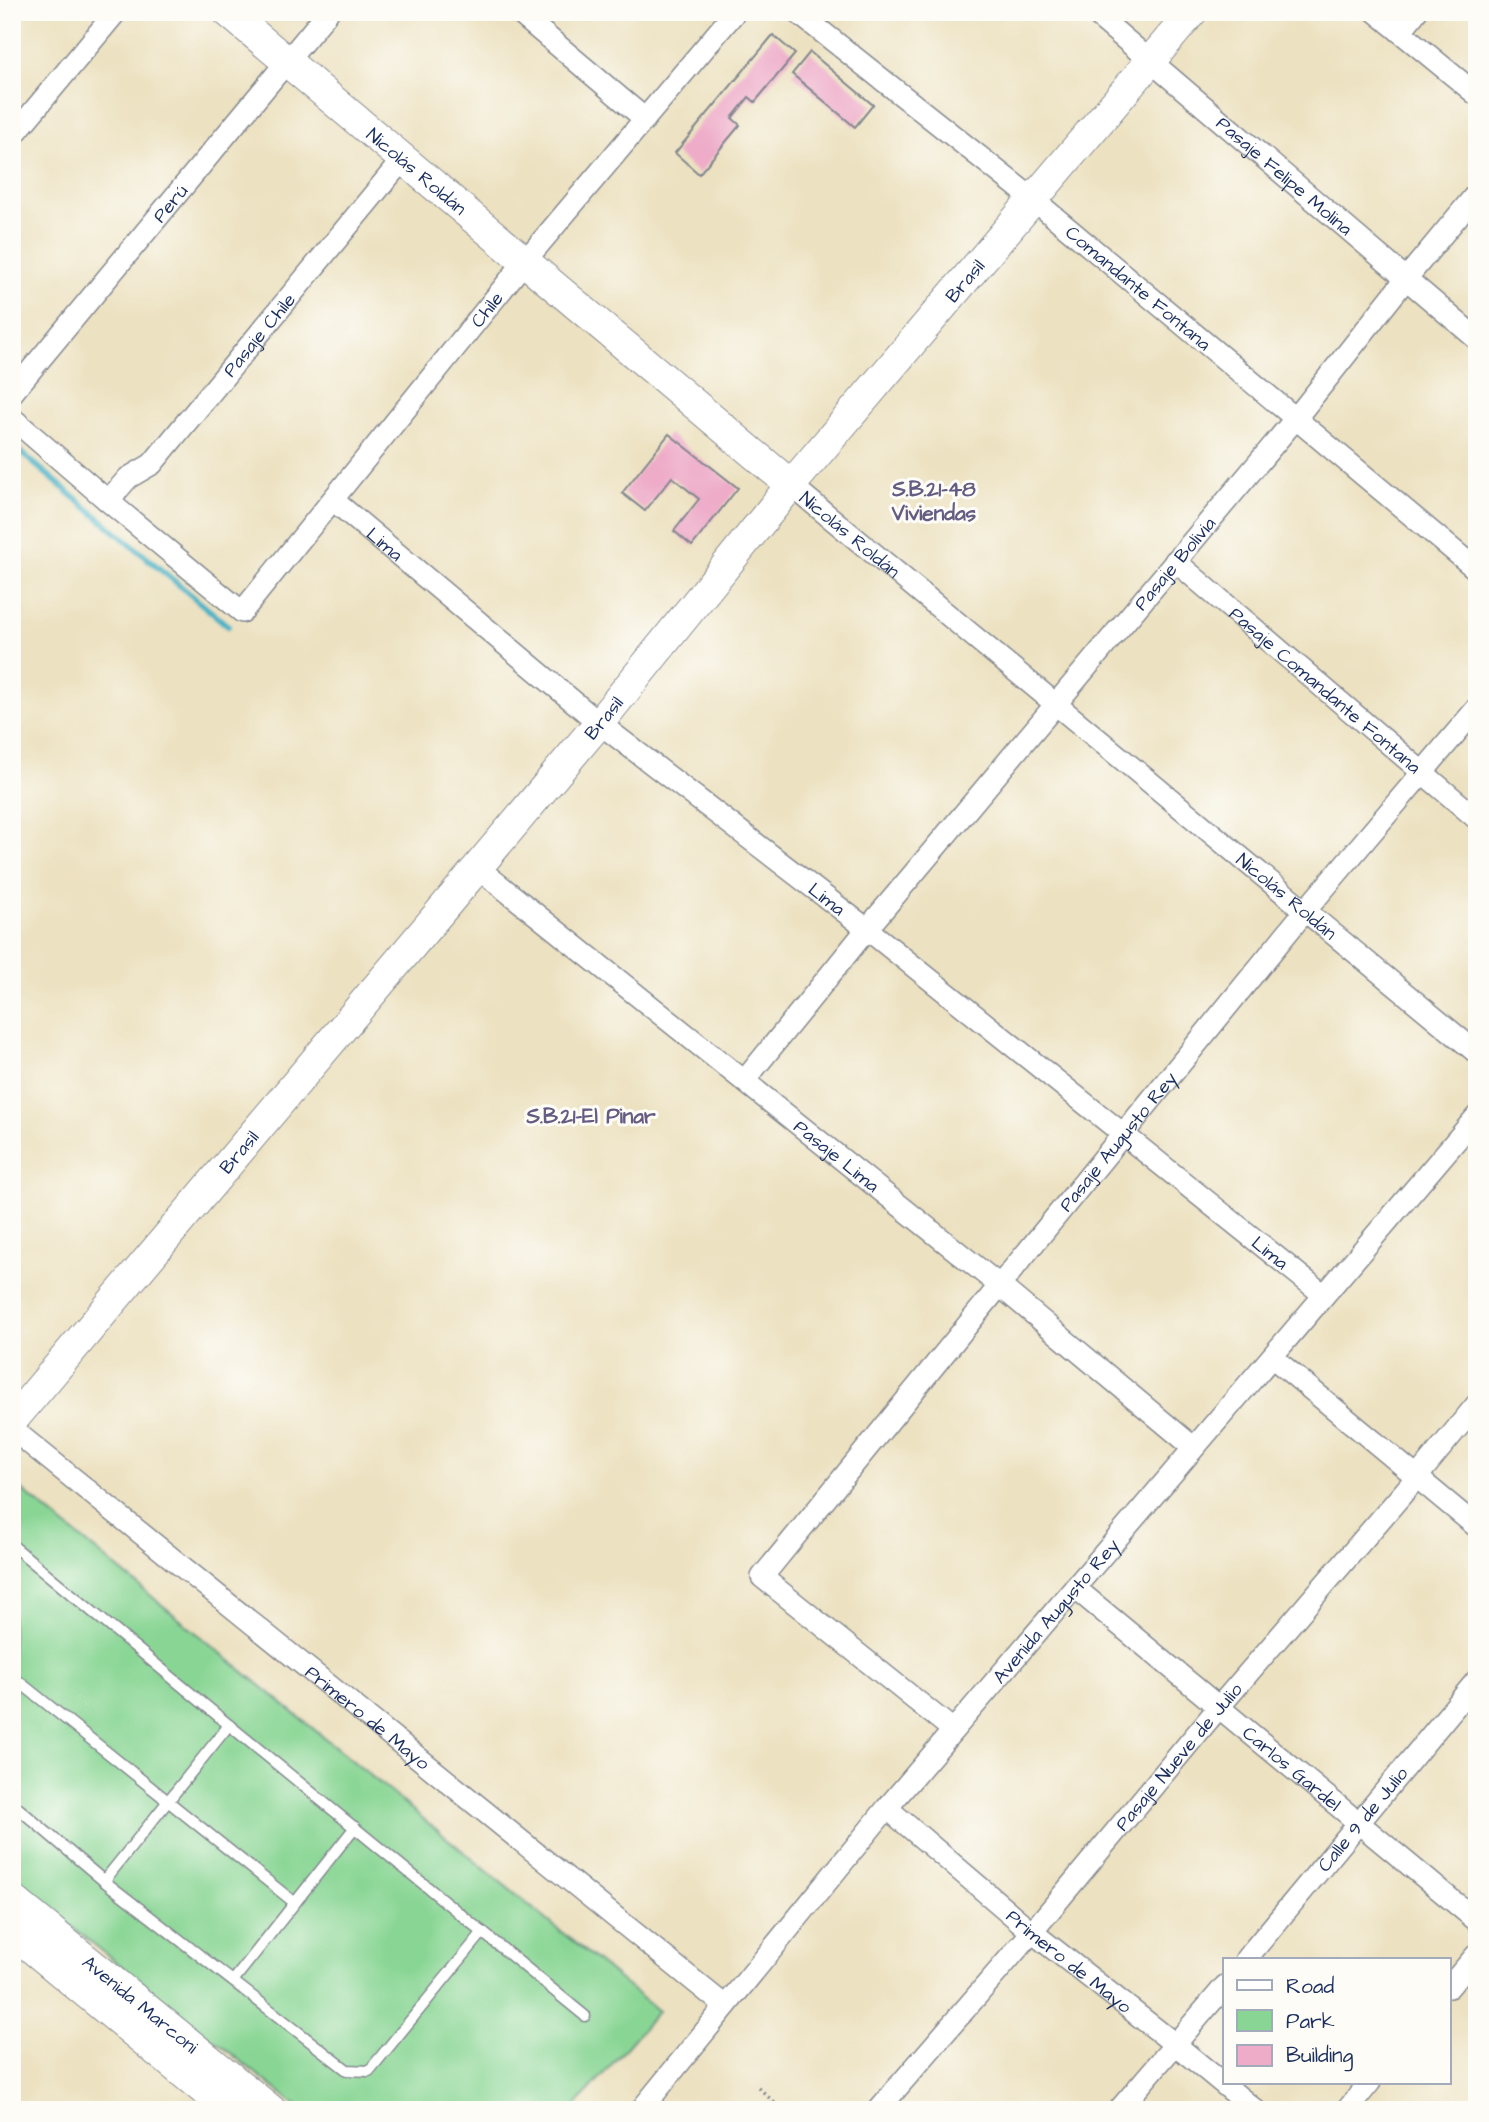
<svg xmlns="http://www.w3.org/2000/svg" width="1489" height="2122" font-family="'Architects Daughter',sans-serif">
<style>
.green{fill:#89d694;stroke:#528279;stroke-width:2}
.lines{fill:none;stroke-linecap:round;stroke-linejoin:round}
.stream{stroke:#48b2c6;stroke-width:6}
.building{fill:#eeacc9}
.lane-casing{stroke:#84888f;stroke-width:13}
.street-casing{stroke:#84888f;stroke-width:24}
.secondary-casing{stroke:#84888f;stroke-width:32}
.path{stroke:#84888f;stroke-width:3.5;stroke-dasharray:2 5;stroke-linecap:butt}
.lane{stroke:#fff;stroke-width:10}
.street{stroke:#fff;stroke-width:21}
.secondary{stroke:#fff;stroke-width:30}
.labels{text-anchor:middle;stroke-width:6;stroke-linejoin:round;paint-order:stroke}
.street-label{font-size:19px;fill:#1b2f5e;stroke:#fdfcf7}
.neighbourhood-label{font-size:21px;font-weight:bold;fill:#655b83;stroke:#fdfcf7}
</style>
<rect width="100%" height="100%" fill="#fdfcf7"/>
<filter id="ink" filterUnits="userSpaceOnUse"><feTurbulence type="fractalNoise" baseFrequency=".0143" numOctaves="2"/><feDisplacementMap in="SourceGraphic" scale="14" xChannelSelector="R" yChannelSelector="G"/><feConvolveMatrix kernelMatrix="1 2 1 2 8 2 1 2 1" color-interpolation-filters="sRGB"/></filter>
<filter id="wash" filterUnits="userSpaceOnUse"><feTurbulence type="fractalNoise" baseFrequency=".00686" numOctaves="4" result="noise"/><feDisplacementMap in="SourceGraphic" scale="28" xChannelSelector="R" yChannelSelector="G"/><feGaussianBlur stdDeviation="1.57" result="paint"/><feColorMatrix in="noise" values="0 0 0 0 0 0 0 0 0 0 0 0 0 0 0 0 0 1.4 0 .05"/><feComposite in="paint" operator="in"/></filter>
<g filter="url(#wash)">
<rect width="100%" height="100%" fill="#ece1c0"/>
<path class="green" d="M12,1482L658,2011L572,2110H302L12,1879Z"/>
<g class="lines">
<path class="stream" d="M12,445L228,626"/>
</g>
<g id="blocks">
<g class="building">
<path d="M773,35L795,54L755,102L749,97L732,118L740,125L699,174L675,153Z"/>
<path d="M810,52L873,105L855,127L792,74Z"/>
<path d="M669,434L738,488L692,546L674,531L699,499L672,477L645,511L622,493Z"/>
</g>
</g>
</g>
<g filter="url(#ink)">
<use href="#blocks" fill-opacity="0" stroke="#84888f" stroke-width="2"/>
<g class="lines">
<defs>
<g id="lane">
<path d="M12,1545L229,1725L585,2016"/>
<path d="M12,1676L295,1903"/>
<path d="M12,1803L104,1881L229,1725"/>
<path d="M104,1881L347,2070L369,2071L483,1932"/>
<path d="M233,1981L355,1827"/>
</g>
<g id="street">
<path d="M518,12L645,119"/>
<path id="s1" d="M797,12L1034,200L1477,570"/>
<path id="s2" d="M1093,12L1477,339"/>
<path d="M1376,12L1477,95"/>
<path d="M1400,32L1416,12"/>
<path d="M12,137L116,12"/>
<path id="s3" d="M12,393L328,12"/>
<path id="s4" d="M12,418L108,501L242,612L525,261L735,12"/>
<path id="s5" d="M791,485L1477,1053"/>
<path id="s6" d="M333,500L599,723L867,929L1324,1295"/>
<path id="s7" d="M108,501L128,478L152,464L403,159"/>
<path id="s8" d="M1175,561L1477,819"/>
<path id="s9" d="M478,868L999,1285L1193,1447"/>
<path id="s10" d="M745,1080L867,929L1296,418L1405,280L1477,193"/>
<path d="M1272,1357L1477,1527"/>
<path id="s11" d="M12,1429L725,2006"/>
<path id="s12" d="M1075,1588L1477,1921"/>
<path id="s13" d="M953,1730L762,1577L1305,911L1477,708"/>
<path id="s14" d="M887,1808L1032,1932L1176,2045L1255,2110"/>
<path id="s15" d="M1246,1959L1477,1680"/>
<path d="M1449,1987L1477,1954"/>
<path id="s16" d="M641,2110L887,1808L1477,1116"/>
<path id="s17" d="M878,2110L1032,1932L1219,1707L1417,1477L1477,1404"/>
<path d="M1119,2110L1225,1986"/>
<path d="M1347,2110L1370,2082"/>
</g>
<g id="secondary">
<path id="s18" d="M228,12L791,485"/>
<path id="s19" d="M12,1421L599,723L791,485L1192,12"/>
<path id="s20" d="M12,1899L271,2110"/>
<path d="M12,1932L228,2110"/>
</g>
</defs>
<use href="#lane" class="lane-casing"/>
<use href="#street" class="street-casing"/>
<use href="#secondary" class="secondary-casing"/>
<path class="path" d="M758,2087L782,2110"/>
<use href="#lane" class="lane"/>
<use href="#street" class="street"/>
<use href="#secondary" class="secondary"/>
</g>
</g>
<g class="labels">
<g class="street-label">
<text dy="7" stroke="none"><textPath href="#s18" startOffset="247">Nicolás Roldán</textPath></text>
<text dy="7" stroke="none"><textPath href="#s2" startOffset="252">Pasaje Felipe Molina</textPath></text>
<text dy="7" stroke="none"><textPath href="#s3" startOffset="247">Perú</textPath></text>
<text dy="7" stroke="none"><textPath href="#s19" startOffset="1486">Brasil</textPath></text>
<text dy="7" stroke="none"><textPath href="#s1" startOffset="439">Comandante Fontana</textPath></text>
<text dy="7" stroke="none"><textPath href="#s4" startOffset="690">Chile</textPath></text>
<text dy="7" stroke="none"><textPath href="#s7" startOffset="226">Pasaje Chile</textPath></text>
<text dy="7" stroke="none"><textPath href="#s5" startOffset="77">Nicolás Roldán</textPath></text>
<text dy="7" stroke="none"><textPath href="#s6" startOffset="68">Lima</textPath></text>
<text dy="7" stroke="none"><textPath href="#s10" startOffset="672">Pasaje Bolivia</textPath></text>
<text dy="7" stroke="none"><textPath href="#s8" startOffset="198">Pasaje Comandante Fontana</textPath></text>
<text dy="7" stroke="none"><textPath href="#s19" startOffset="919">Brasil</textPath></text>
<text dy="7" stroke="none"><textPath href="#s5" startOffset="644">Nicolás Roldán</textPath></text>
<text dy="7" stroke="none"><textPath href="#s6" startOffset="635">Lima</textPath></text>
<text dy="7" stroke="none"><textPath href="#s13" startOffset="807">Pasaje Augusto Rey</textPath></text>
<text dy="7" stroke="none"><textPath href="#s19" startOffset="352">Brasil</textPath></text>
<text dy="7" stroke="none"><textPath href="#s9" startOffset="460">Pasaje Lima</textPath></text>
<text dy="7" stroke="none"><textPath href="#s6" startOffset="1202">Lima</textPath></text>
<text dy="7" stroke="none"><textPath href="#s16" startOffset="649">Avenida Augusto Rey</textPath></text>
<text dy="7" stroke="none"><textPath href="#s11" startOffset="458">Primero de Mayo</textPath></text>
<text dy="7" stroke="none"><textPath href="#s17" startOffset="464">Pasaje Nueve de Julio</textPath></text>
<text dy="7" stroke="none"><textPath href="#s12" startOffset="282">Carlos Gardel</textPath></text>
<text dy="7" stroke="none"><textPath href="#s15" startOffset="182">Calle 9 de Julio</textPath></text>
<text dy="7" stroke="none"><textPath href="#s14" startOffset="238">Primero de Mayo</textPath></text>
<text dy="7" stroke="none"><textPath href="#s20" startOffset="166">Avenida Marconi</textPath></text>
</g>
<g class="neighbourhood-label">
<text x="934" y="496">S.B.21-48<tspan x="934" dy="24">Viviendas</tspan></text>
<text x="591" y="1123">S.B.21-El Pinar</text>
</g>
</g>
<rect width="1489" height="2122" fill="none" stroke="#fdfcf7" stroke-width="42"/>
<rect x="1223" y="1958" width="228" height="126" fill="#fdfcf7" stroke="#a3aaba" stroke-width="2"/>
<rect x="1237" y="1980" width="35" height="10" fill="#ffffff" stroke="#a3aaba" stroke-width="2"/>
<text x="1286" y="1993" font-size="21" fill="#1b2f5e">Road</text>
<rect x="1237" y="2010" width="35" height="21" fill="#89d694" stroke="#a3aaba" stroke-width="2"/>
<text x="1286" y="2028" font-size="21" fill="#1b2f5e">Park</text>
<rect x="1237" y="2045" width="35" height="21" fill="#eeacc9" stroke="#a3aaba" stroke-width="2"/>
<text x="1286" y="2062" font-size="21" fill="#1b2f5e">Building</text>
</svg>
